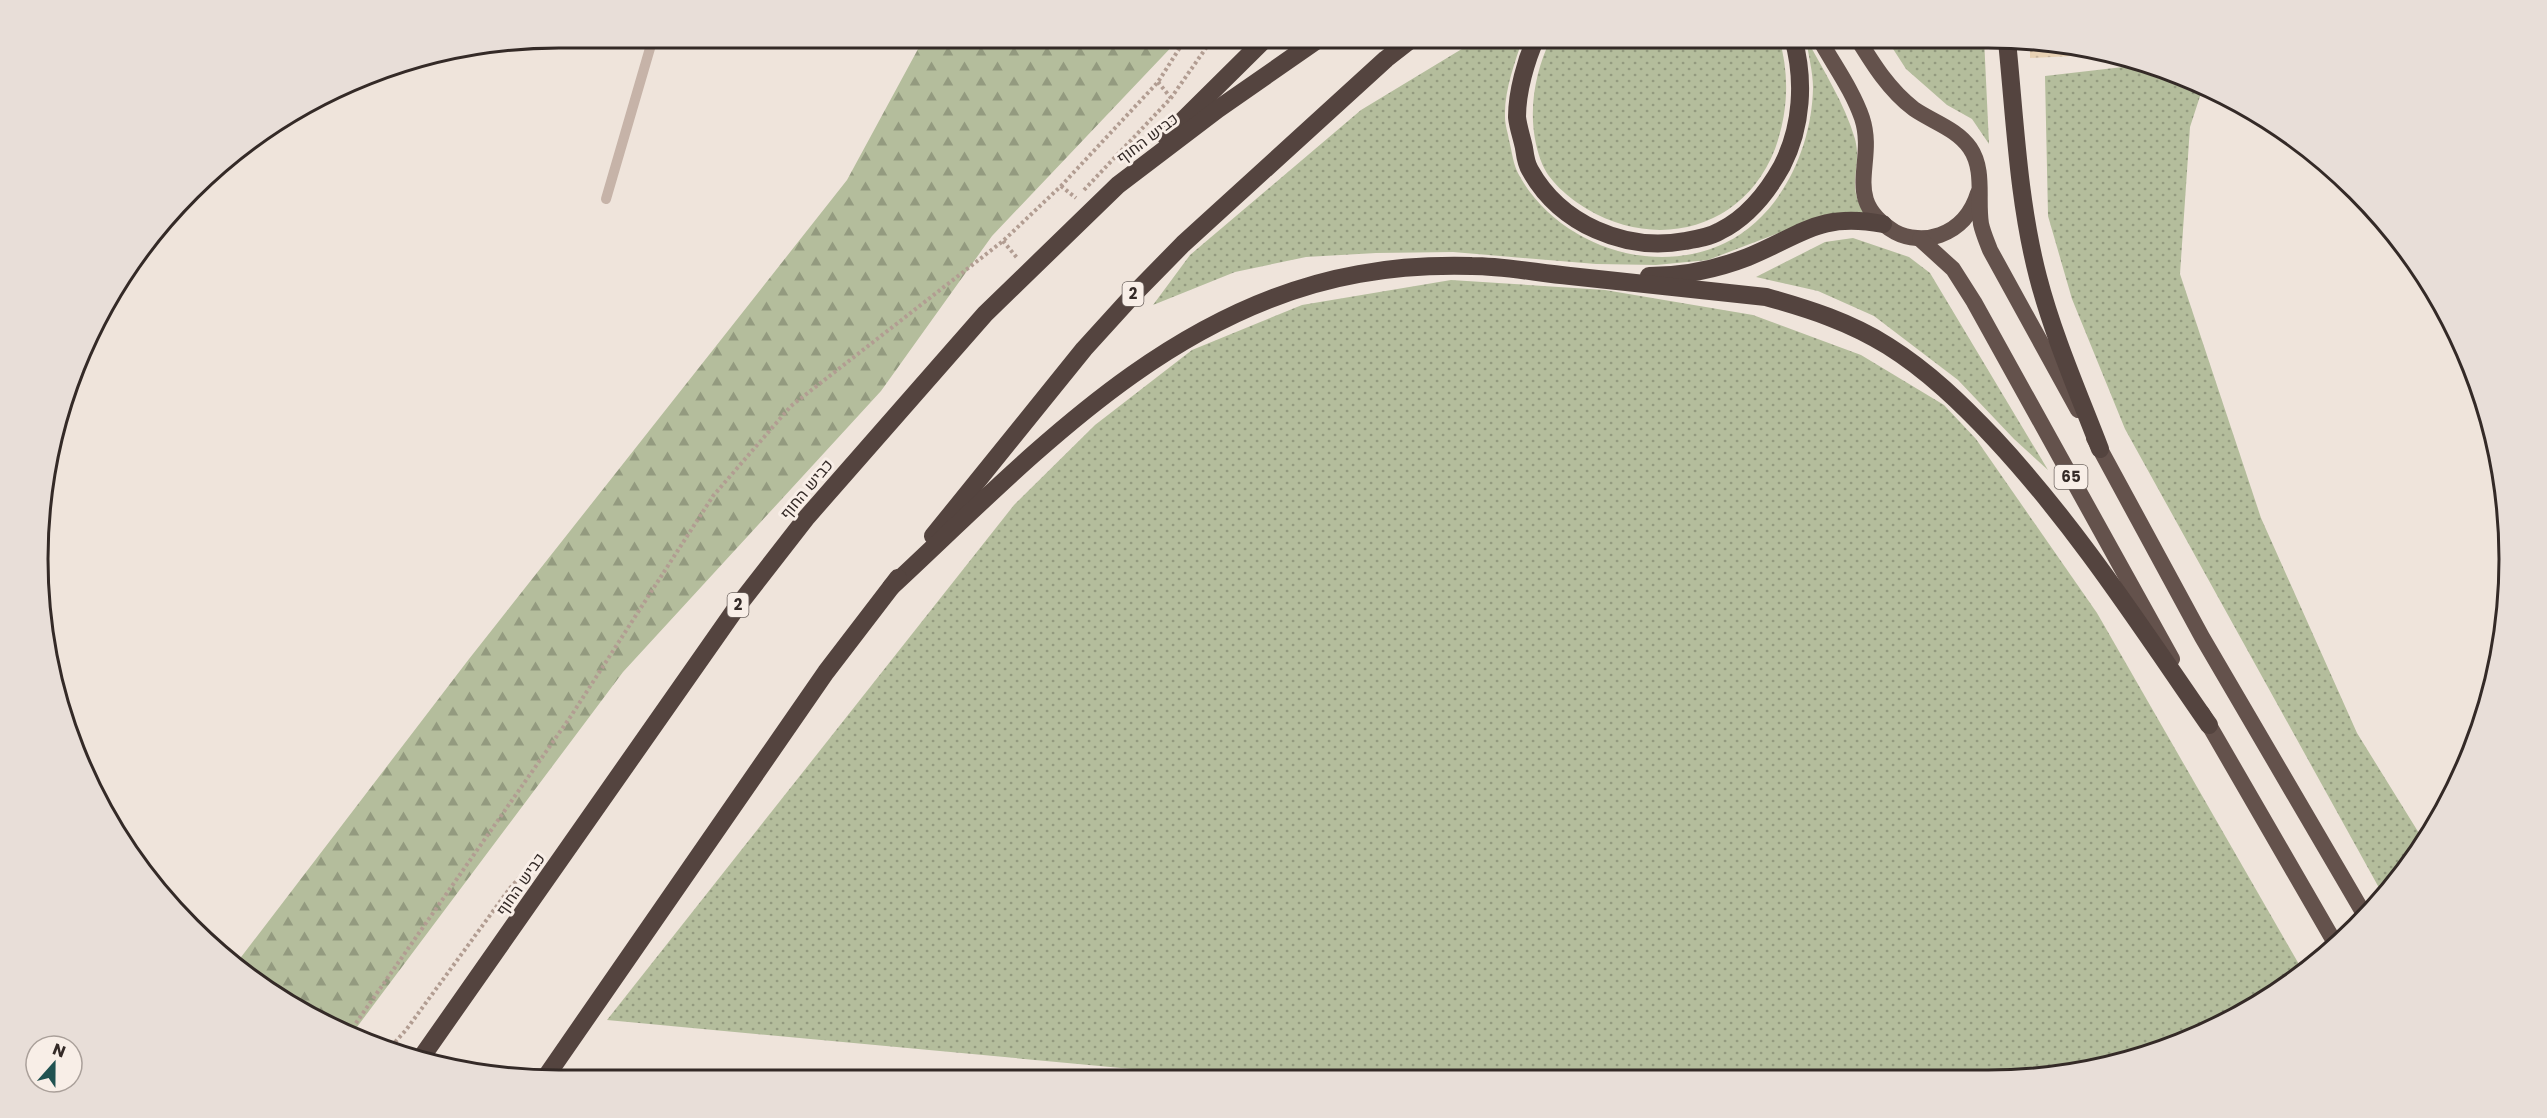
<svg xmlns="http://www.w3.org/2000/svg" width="2547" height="1118" font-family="Poppins,Heebo,sans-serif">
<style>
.grass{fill:url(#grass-dots)}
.forest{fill:url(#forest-firs)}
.sand{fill:url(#sand-dots)}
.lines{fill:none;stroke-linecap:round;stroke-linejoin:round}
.path{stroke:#b29d92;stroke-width:4;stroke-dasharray:3 3;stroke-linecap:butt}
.service{stroke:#c6b3a8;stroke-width:10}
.trunk{stroke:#64524c;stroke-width:16}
.motorway{stroke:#54443f;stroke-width:18}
.labels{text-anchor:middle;stroke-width:6;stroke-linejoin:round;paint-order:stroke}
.shield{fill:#f8eee7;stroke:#6f6561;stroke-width:1.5}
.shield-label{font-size:15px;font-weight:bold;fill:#342a27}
.street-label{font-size:16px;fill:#342a27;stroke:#f8eee7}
.rim{fill:none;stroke:#342a27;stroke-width:3}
</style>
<defs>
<pattern id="grass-dots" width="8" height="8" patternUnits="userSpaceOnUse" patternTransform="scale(1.5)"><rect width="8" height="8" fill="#b4bd9c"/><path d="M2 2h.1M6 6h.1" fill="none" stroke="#939a7f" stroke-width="1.8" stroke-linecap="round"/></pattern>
<pattern id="forest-firs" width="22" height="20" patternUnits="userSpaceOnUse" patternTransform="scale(1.5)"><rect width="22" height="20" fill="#b4bd9c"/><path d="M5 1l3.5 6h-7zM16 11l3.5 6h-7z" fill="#939a7f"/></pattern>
<pattern id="sand-dots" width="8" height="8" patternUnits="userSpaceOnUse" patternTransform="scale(1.5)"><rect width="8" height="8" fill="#e9d2b4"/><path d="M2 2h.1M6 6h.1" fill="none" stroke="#c8b49b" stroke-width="1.8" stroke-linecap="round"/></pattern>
</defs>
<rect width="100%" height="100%" fill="#efe4db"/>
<g class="grass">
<path d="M1480,38H1523C1515,62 1504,91 1505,117C1505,125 1508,133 1509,140C1512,151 1513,165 1519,175C1557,244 1652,278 1725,243C1781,216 1812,148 1813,88C1813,72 1808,54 1806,38C1823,70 1845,104 1855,139C1863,170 1844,184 1866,215L1828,214L1708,260L1656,265L1596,264L1453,252L1376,253L1306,257L1235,272L1153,305L1190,255L1361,110Z"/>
<path d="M1551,38H1779C1790,75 1788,113 1775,149C1744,229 1658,251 1587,209C1569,198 1548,181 1541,161C1526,120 1533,76 1551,38Z"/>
<path d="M1886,38H1984L1989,144L1972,119L1947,105L1906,69Z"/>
<path d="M2149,64L2203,87L2190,127L2180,274L2261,518L2357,733L2422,838L2402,876L2383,895L2125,429L2072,299L2048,216L2045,76Z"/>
<path d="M1853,238L1909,257L1930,273L2048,470L2014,439L1958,380L1874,316L1818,291L1756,277L1825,242Z"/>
<path d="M1451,280L1605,290L1753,315L1861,355L1944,405L1976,439L2097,613L2304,973L2188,1041L2056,1076L1229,1078L607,1020L1014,505L1095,425L1192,350L1302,305Z"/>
</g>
<path class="forest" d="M924,38H1180L992,236L881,391L623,672L351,1035L299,1011L235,965L469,659L847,180Z"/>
<path class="sand" d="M2030,44L2092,55L2030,58Z"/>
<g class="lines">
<g class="path">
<path d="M1158,82L1171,98"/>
<path d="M1061,186L1076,198"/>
<path d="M1084,190L1171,98L1213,38"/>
<path d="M1003,241L1018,259"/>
<path d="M349,1033L571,716L713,496L791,406L1003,241L1061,186L1158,82L1186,38"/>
<path d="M390,1050L402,1055"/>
<path d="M387,1051L406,1030L510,888L536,860"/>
</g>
<path class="service" d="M606,199L653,38"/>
<g class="trunk">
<path d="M1819,38C1833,64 1852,89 1862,118C1877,164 1840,199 1895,232C1908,239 1926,240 1940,235C1959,228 1972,213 1978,193"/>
<path d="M1857,38C1873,64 1889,90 1914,109C1933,122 1957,129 1970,148C1985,170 1977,199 1981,224C1983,233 1987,242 1990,250L2078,410"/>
<path d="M1920,239L1953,269L1974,302L2172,659"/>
<path d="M2094,438L2202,637L2364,914"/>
<path d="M2202,713L2335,943"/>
</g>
<g class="motorway">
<path d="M1536,38C1526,60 1517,92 1517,117C1518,127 1522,138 1524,148C1525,155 1526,164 1530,170C1560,224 1625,252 1685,241C1697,239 1710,237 1720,231C1748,217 1767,193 1782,166C1802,127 1805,80 1793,38"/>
<path d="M2007,41C2015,119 2018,200 2038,277C2053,335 2078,392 2100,449"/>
<path d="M1166,137L1266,38"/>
<path d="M1649,276C1683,276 1717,269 1748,257C1802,235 1819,212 1883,224"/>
<path d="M933,536L1084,349L1134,294L1183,244L1386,59L1413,38"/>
<path d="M891,587C1028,460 1166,308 1359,274C1396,267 1434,265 1472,266C1504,266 1538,273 1570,276C1635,283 1701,290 1766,297C1809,309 1850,322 1888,346C1928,371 1962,404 1994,438C2076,526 2141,627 2209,725"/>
<path d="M421,1058L737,607L807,517L985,314L1118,185L1218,109L1320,38"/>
<path d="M545,1078L826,672L898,578"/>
</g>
</g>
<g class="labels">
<g class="shield">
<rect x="1122.5" y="282" width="21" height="24" rx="4.5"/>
<rect x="2054.5" y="465" width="33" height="24" rx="4.5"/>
<rect x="727.5" y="593" width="21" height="24" rx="4.5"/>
</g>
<g class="shield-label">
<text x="1133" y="299">2</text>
<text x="2071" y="482">65</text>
<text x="738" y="610">2</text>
</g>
<g class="street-label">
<text transform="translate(1147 138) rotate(-37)" y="6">כביש החוף</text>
<text transform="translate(806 489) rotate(-50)" y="6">כביש החוף</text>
<text transform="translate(520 884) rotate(-55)" y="6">כביש החוף</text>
</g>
</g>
<path d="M0 0H2547V1118H0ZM559 48H1988A511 511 0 0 1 2499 559V559A511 511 0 0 1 1988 1070H559A511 511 0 0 1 48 559V559A511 511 0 0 1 559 48Z" fill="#e8ded8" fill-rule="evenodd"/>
<path class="rim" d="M559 48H1988A511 511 0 0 1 2499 559V559A511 511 0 0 1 1988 1070H559A511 511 0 0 1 48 559V559A511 511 0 0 1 559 48Z"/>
<g transform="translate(54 1064) rotate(21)"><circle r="28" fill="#f8eee7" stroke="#aaa09a" stroke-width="1.5"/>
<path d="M0-4.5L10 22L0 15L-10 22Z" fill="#205251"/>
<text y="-9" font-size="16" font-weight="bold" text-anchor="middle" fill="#342a27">N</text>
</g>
</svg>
